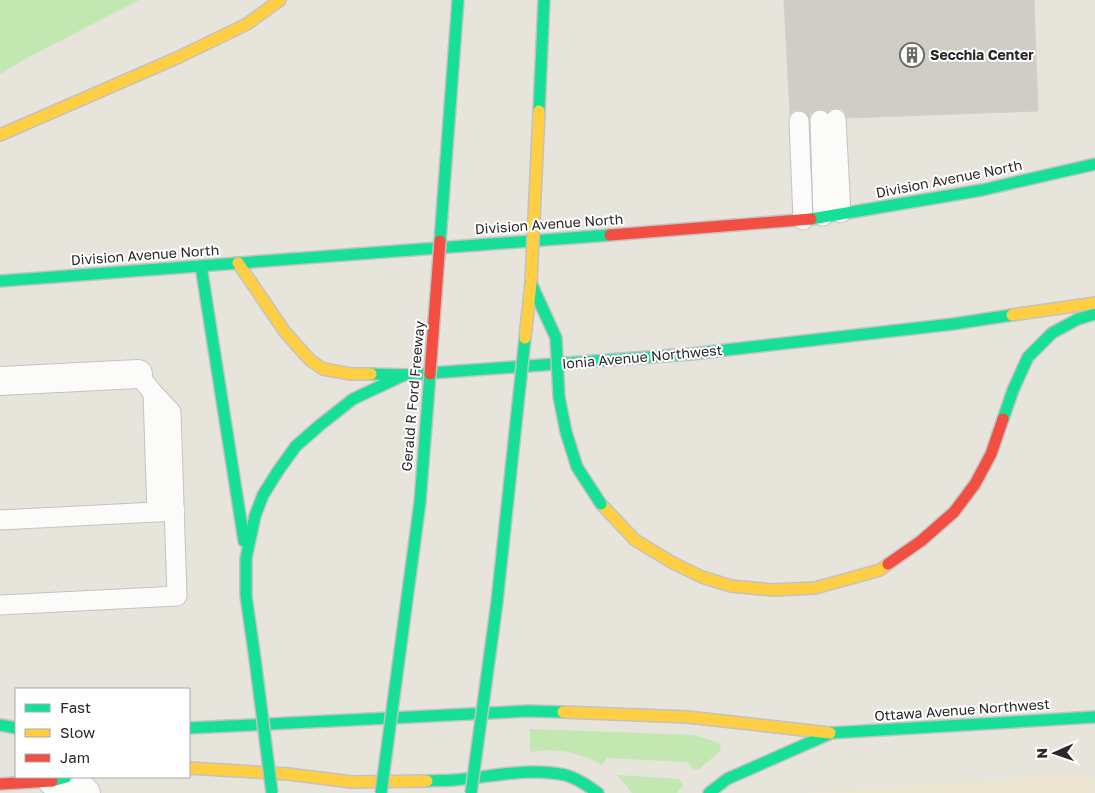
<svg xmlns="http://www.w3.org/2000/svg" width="1095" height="793" font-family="'Golos Text',sans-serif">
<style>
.education{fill:#ece5cf}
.green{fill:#c2e7b1}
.building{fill:#d0cdc7;stroke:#d2cfc8}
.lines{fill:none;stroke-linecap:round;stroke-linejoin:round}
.lane-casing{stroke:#c4c2c3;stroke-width:21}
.street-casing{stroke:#c4c2c3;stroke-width:30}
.fast-casing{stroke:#c4c2c3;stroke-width:14}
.slow-casing{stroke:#c4c2c3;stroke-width:14}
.jam-casing{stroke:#c4c2c3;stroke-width:14}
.lane{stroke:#fbfbfa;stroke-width:19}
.street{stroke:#fbfbfa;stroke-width:28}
.fast{stroke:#16e098;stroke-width:11}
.slow{stroke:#ffcf43;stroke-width:11}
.jam{stroke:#f24e42;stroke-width:11}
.fast-bridge-casing{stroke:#c3c2bf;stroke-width:14;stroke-linecap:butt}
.slow-bridge-casing{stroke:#c3c2bf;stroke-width:14;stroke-linecap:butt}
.jam-bridge-casing{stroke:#c3c2bf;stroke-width:14;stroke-linecap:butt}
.fast-bridge{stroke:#16e098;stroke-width:11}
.slow-bridge{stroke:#ffcf43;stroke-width:11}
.jam-bridge{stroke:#f24e42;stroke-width:11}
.labels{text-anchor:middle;stroke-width:4;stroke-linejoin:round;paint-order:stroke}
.poi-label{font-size:14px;font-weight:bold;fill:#282828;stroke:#fff;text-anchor:start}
.street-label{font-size:14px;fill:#282828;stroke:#fff}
</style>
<rect width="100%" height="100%" fill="#e7e4dc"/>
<path class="education" d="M1093,774L1095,793H808L811,792Z"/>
<g class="green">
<path d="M0,0H139L27,58L0,74Z"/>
<path d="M530,729L695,735L719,743L721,748L719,752L698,770H694L689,764L686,762L607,758L602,765C580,752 555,748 530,752Z"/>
<path d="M617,775L679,779L683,785L677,793H632L627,786Z"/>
</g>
<path class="building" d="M784,0H1034L1038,111L847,118L845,112L842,109L836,108L830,109L828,112L825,110L820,109L815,110L810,114L809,118L805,111L799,110L793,111L790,115Z"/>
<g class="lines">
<defs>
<g id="lane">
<path d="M836,119L841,213"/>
<path d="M820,120L823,216"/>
<path d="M799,121L803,220"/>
<path d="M153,393L157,512"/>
<path d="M0,520L175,511"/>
<path d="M0,605L177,596L171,412L153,393L138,374"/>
</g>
<g id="street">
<path d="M0,381L138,374"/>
<path d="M52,781L81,788L86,793"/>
</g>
<g id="fast">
<path d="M811,219L982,190L1095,164"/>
<path d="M201,266L244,541"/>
<path d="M0,281L610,235"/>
<path d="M371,374L404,375L691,354L953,324L1012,315"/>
<path d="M1003,419L1013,390L1028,357L1052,333L1078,319L1095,314"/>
<path d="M255,659L246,596V558L255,516L263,495L278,471L296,446L320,425L353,399L404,375"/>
<path d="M0,725L16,728"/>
<path d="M189,728L528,711L563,712"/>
<path d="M830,733L1095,717"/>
<path d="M52,781L66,777"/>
<path d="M427,781C436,780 445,781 454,780C491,777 528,767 565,775C577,778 588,786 598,793"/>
<path d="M709,793L727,779L829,734"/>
</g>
<g id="slow">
<path d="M0,135L179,57L247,24L280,0"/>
<path d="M238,263L285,332L310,360L323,369L351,374H371"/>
<path d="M1012,315L1095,303"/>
<path d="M601,504L635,540L673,563L702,577L731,586L773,590L815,588L880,570L888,564"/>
<path d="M563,712L688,717L830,733"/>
<path d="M189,768L288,774L352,782L427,781"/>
</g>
<g id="jam">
<path d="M610,235L811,219"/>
<path d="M888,564L921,541L954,512L975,484L991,454L1003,419"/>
<path d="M0,784L52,781"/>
</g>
</defs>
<use href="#lane" class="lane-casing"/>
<use href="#street" class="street-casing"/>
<use href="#fast" class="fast-casing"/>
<use href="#slow" class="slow-casing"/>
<use href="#jam" class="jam-casing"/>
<use href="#lane" class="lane"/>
<use href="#street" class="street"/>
<use href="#fast" class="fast"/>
<use href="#slow" class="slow"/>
<use href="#jam" class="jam"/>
<defs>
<g id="fast-bridge">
<path d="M539,111L544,0"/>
<path d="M440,241L458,0"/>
<path d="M531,283L556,338L559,397L566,432L577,467L601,504"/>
<path d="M255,659L272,793"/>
<path d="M381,793L420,502L430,374"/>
<path d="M471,793L497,602L525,338"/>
</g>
<path id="slow-bridge" d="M525,338L531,283L539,111"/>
<path id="jam-bridge" d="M430,374L440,241"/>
</defs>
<use href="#fast-bridge" class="fast-bridge-casing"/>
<use href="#slow-bridge" class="slow-bridge-casing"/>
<use href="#jam-bridge" class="jam-bridge-casing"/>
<use href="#fast-bridge" class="fast-bridge"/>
<use href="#slow-bridge" class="slow-bridge"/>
<use href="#jam-bridge" class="jam-bridge"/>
</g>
<defs>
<symbol id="building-ring" viewBox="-11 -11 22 22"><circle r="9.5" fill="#fff" stroke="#6b6a67" stroke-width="1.5"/><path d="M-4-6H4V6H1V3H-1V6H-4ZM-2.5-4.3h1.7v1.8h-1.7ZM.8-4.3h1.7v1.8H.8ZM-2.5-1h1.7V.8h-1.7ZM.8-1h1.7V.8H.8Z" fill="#6b6a67"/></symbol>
</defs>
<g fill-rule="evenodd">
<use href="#building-ring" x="898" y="41" width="28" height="28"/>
</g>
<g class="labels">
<g class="poi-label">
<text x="930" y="60">Secchia Center</text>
</g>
<g class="street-label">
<text transform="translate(949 179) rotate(-11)" y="5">Division Avenue North</text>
<text transform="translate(549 224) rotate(-4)" y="5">Division Avenue North</text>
<text transform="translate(145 255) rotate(-4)" y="5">Division Avenue North</text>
<text transform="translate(642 357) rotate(-5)" y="5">Ionia Avenue Northwest</text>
<text transform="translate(413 396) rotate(-85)" y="5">Gerald R Ford Freeway</text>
<text transform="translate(962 710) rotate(-4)" y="5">Ottawa Avenue Northwest</text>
</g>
</g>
<rect x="15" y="688" width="175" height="90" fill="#ffffff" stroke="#a9a9a9"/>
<rect x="25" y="704" width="25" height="8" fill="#16e098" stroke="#a9a9a9"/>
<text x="60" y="713" font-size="15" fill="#282828">Fast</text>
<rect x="25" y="729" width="25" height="8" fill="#ffcf43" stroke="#a9a9a9"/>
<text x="60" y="738" font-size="15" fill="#282828">Slow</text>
<rect x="25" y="754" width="25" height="8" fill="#f24e42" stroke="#a9a9a9"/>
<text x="60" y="763" font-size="15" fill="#282828">Jam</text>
<g transform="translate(1055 753) rotate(268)" stroke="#ffffff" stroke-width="4" paint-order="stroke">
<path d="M0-4L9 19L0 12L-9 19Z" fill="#282828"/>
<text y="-8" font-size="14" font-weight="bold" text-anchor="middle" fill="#282828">N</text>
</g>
</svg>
